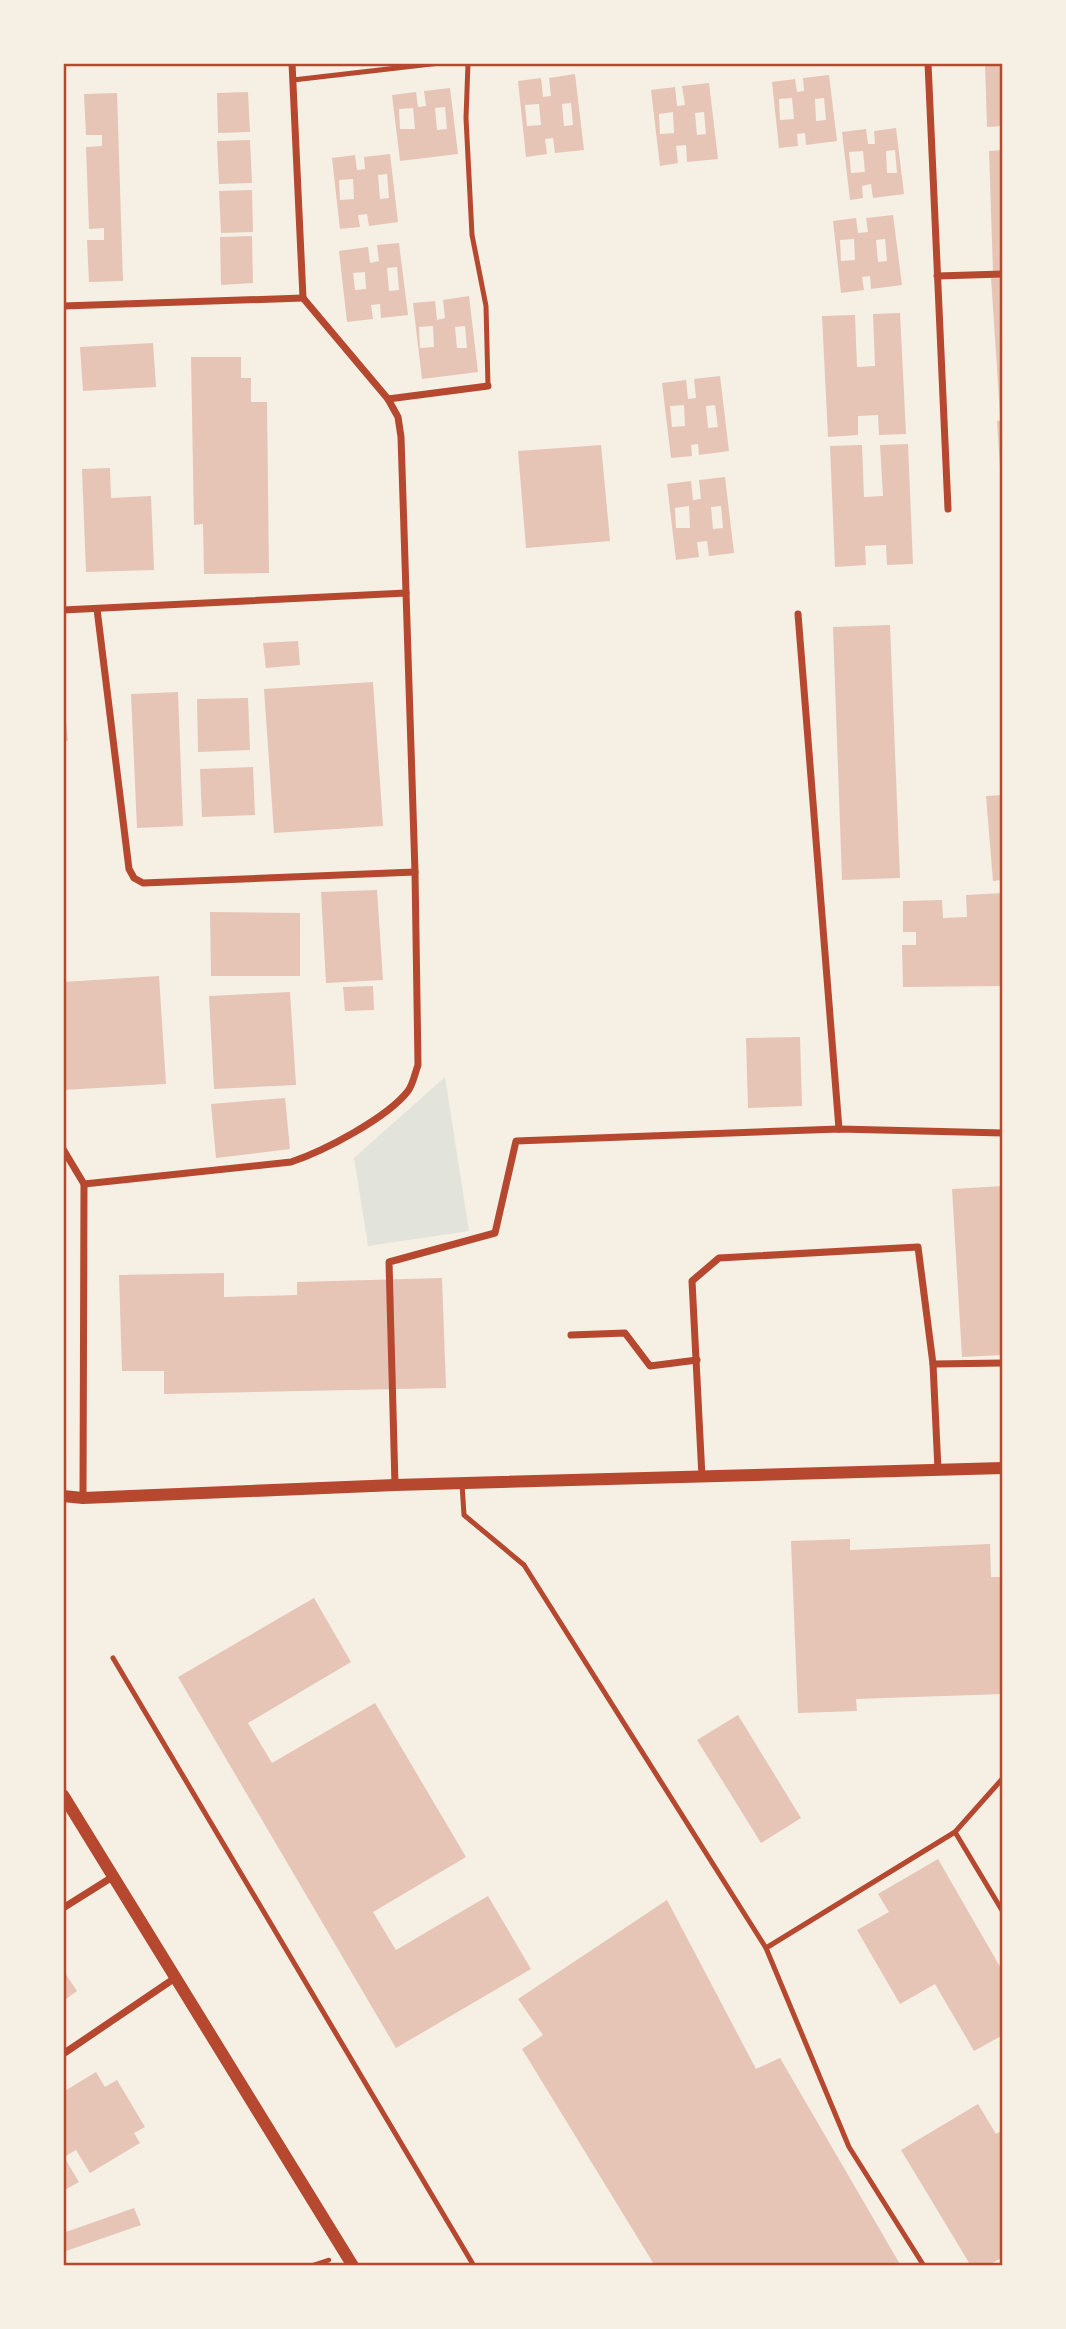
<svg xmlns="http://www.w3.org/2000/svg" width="1066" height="2329" font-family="Ubuntu,sans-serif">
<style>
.green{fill:#e2e4dc}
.building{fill:#e6c5b7;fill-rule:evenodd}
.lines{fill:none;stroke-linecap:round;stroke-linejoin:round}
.path{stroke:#b5482f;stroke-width:4.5}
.service{stroke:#b5482f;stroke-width:5}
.minor{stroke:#b5482f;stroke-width:7}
.tertiary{stroke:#b5482f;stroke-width:12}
.neatline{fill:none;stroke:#b5482f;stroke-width:2.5}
</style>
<rect width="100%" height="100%" fill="#f6efe4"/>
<path class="green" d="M445,1077L469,1231L368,1246L354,1158Z"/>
<g class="building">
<path d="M985,63H1003V126L987,127Z"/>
<path d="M575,74L584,150L555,153L553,138L545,139L547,154L526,157L518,81L541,78L543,97L551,96L549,78ZM571,103L573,125L564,126L562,104ZM539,104L541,125L527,126L525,105Z"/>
<path d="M829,75L837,141L806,145L805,133L797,134L798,146L779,148L772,82L795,79L797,92L804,91L803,78ZM792,98L794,119L780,120L779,99ZM824,98L826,120L816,121L815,99Z"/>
<path d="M709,83L718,159L687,162L686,145L676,146L678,163L660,166L651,90L675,87L677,106L685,105L682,86ZM673,112L674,133L660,134L659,114ZM704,112L706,134L697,135L695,113Z"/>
<path d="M450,88L458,154L400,161L392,95L416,92L418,107L426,106L424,91ZM445,107L447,129L437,130L435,108ZM413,108L415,129H400L399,109Z"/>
<path d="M248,92L250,132L218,133L217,93Z"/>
<path d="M117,93L123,281L89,282L87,240H104V228L89,229L86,147L102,146V135H86L84,94Z"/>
<path d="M896,128L904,194L873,198L871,184L862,186L863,198L850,200L842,132L866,129L868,144H875L874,131ZM895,150L897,173H887L886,151ZM863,151L865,172L851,173L849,152Z"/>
<path d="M250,140L252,183L219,184L217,141Z"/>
<path d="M1003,150V271H993L989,151Z"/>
<path d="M390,154L398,222L369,226L367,214L358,215L360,227L340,229L332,158L355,155L357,170L365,169L364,157ZM387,174L389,198L380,199L378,175ZM353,179L354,199L340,200L339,180Z"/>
<path d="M252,190L253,232L221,233L219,191Z"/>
<path d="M893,215L902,285L871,289L870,276L862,277L864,290L841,293L833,221L856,218L858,233L868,232L866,218ZM854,239L855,260L841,261L840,240ZM885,239L887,261L878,262L876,240Z"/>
<path d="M252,236L253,283L221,285L220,237Z"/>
<path d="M399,243L408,315L381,318L380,304L371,305L373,319L347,322L339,251L368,247L370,263L379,261L377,245ZM397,267L399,290L389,291L387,268ZM365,272L366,289L355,290L353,273Z"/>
<path d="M1003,276V414L1000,415L991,277Z"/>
<path d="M469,296L478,372L422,379L413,303L435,301L437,320L445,318L443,300ZM433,326L434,347L420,348L419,327ZM465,326L467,348H457L455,327Z"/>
<path d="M900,313L906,434L879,435L878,415L858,416V435L828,437L822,316L855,315L857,367L875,366L873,314Z"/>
<path d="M153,343L156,387L83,391L80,347Z"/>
<path d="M191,357H241V378H251V402H267L269,573L204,574L203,524L194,525Z"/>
<path d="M720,376L729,451L699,455L698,444L691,445L692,456L671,458L662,383L686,380L688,399L696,398L694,379ZM684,405L685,426L672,427L670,406ZM715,405L718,427L708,428L706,406Z"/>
<path d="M997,421H1003V482H1001Z"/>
<path d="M908,444L913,564L887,565L886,545L865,546L866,565L835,567L830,446L862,445L864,497L883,496L880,445Z"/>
<path d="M601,445L610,541L526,548L518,451Z"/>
<path d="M110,468L111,498L151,496L154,570L86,572L82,469Z"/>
<path d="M725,477L734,553L709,556L707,541L697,542L699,557L676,560L667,484L691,481L693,500L701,499L699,480ZM689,506L690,528H676L675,508ZM721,506L723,528L713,529L711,507Z"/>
<path d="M890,625L900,878L842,880L833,627Z"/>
<path d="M298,641L300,665L266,668L263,643Z"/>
<path d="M373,682L383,826L274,833L264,689Z"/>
<path d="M178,692L183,826L137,828L131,694Z"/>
<path d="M63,693L68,741H63Z"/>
<path d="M248,698L250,750L198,752L197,699Z"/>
<path d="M253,767L255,815L202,817L200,769Z"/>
<path d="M1003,795V880L993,881L986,796Z"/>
<path d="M377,890L383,980L326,983L321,892Z"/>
<path d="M1003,893V986L903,987L902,945H916V932H903V901L942,900L943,918L967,917L966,895Z"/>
<path d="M210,912L300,913V976H211Z"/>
<path d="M159,976L166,1084L63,1090V982Z"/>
<path d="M373,986L374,1010L345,1011L343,987Z"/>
<path d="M290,992L296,1085L214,1089L209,996Z"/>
<path d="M800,1037L802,1106L748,1108L746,1038Z"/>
<path d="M285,1098L290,1149L216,1158L211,1104Z"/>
<path d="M1003,1186V1355L962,1357L952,1189Z"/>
<path d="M224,1273V1297L297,1295V1282L442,1278L446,1388L164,1394V1371H122L119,1275Z"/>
<path d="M850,1539V1550L990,1544L991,1577H1003V1694L856,1699L857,1711L798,1713L791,1541Z"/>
<path d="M314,1598L351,1662L248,1723L272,1763L375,1703L466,1857L373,1912L396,1950L488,1896L531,1969L396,2048L178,1677Z"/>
<path d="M738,1715L801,1818L761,1843L697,1740Z"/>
<path d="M938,1859L1003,1972V2035L974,2051L935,1984L900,2004L857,1930L889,1912L878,1894Z"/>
<path d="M667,1900L756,2069L780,2058L901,2266H655L522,2049L543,2035L518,1999Z"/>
<path d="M63,1970L77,1991L63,2001Z"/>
<path d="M96,2072L105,2087L117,2080L145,2127L134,2133L140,2143L90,2173L76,2150L64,2157L79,2182L63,2191V2092Z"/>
<path d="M978,2104L996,2134L1003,2130V2257L987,2266H971L901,2150Z"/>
<path d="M134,2208L141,2225L63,2252V2233Z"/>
</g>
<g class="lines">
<path class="path" d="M311,2266L329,2260"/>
<g class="service">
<path d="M468,63L466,118L472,235L486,306L488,386"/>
<path d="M293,80L440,63"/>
<path d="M462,1484L464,1515L524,1565L766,1948L849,2147L924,2266"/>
<path d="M113,1658L474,2266"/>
<path d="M955,1832L1003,1778"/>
<path d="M766,1948L955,1832L1003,1912"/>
</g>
<g class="minor">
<path d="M292,63L303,298"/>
<path d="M928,63L948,509"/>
<path d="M937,276L1003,274"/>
<path d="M63,306L303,298"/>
<path d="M388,399L488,386"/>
<path d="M97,609L129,869L134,878L143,883L415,872"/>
<path d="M63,610L406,593"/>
<path d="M798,614L839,1129"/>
<path d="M63,1149L84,1184L83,1498"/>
<path d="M84,1184L291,1162C324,1151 387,1118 408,1091C413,1084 415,1073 418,1065L415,872L401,437L398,417L388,399L303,298"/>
<path d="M571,1335L625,1333L650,1366L697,1360"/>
<path d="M933,1364L1003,1363"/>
<path d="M702,1477L692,1281L719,1258L918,1247L933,1364L938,1470"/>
<path d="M395,1485L389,1262L495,1233L516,1141L839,1129L1003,1133"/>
<path d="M63,1908L114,1876"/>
<path d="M63,2054L175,1978"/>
</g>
<g class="tertiary">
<path d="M63,1496L83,1498L395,1485L1003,1468"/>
<path d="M63,1795L353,2266"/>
</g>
</g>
<rect width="1066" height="2329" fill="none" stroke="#f6efe4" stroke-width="130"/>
<rect x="65" y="65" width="936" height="2199" class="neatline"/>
</svg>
